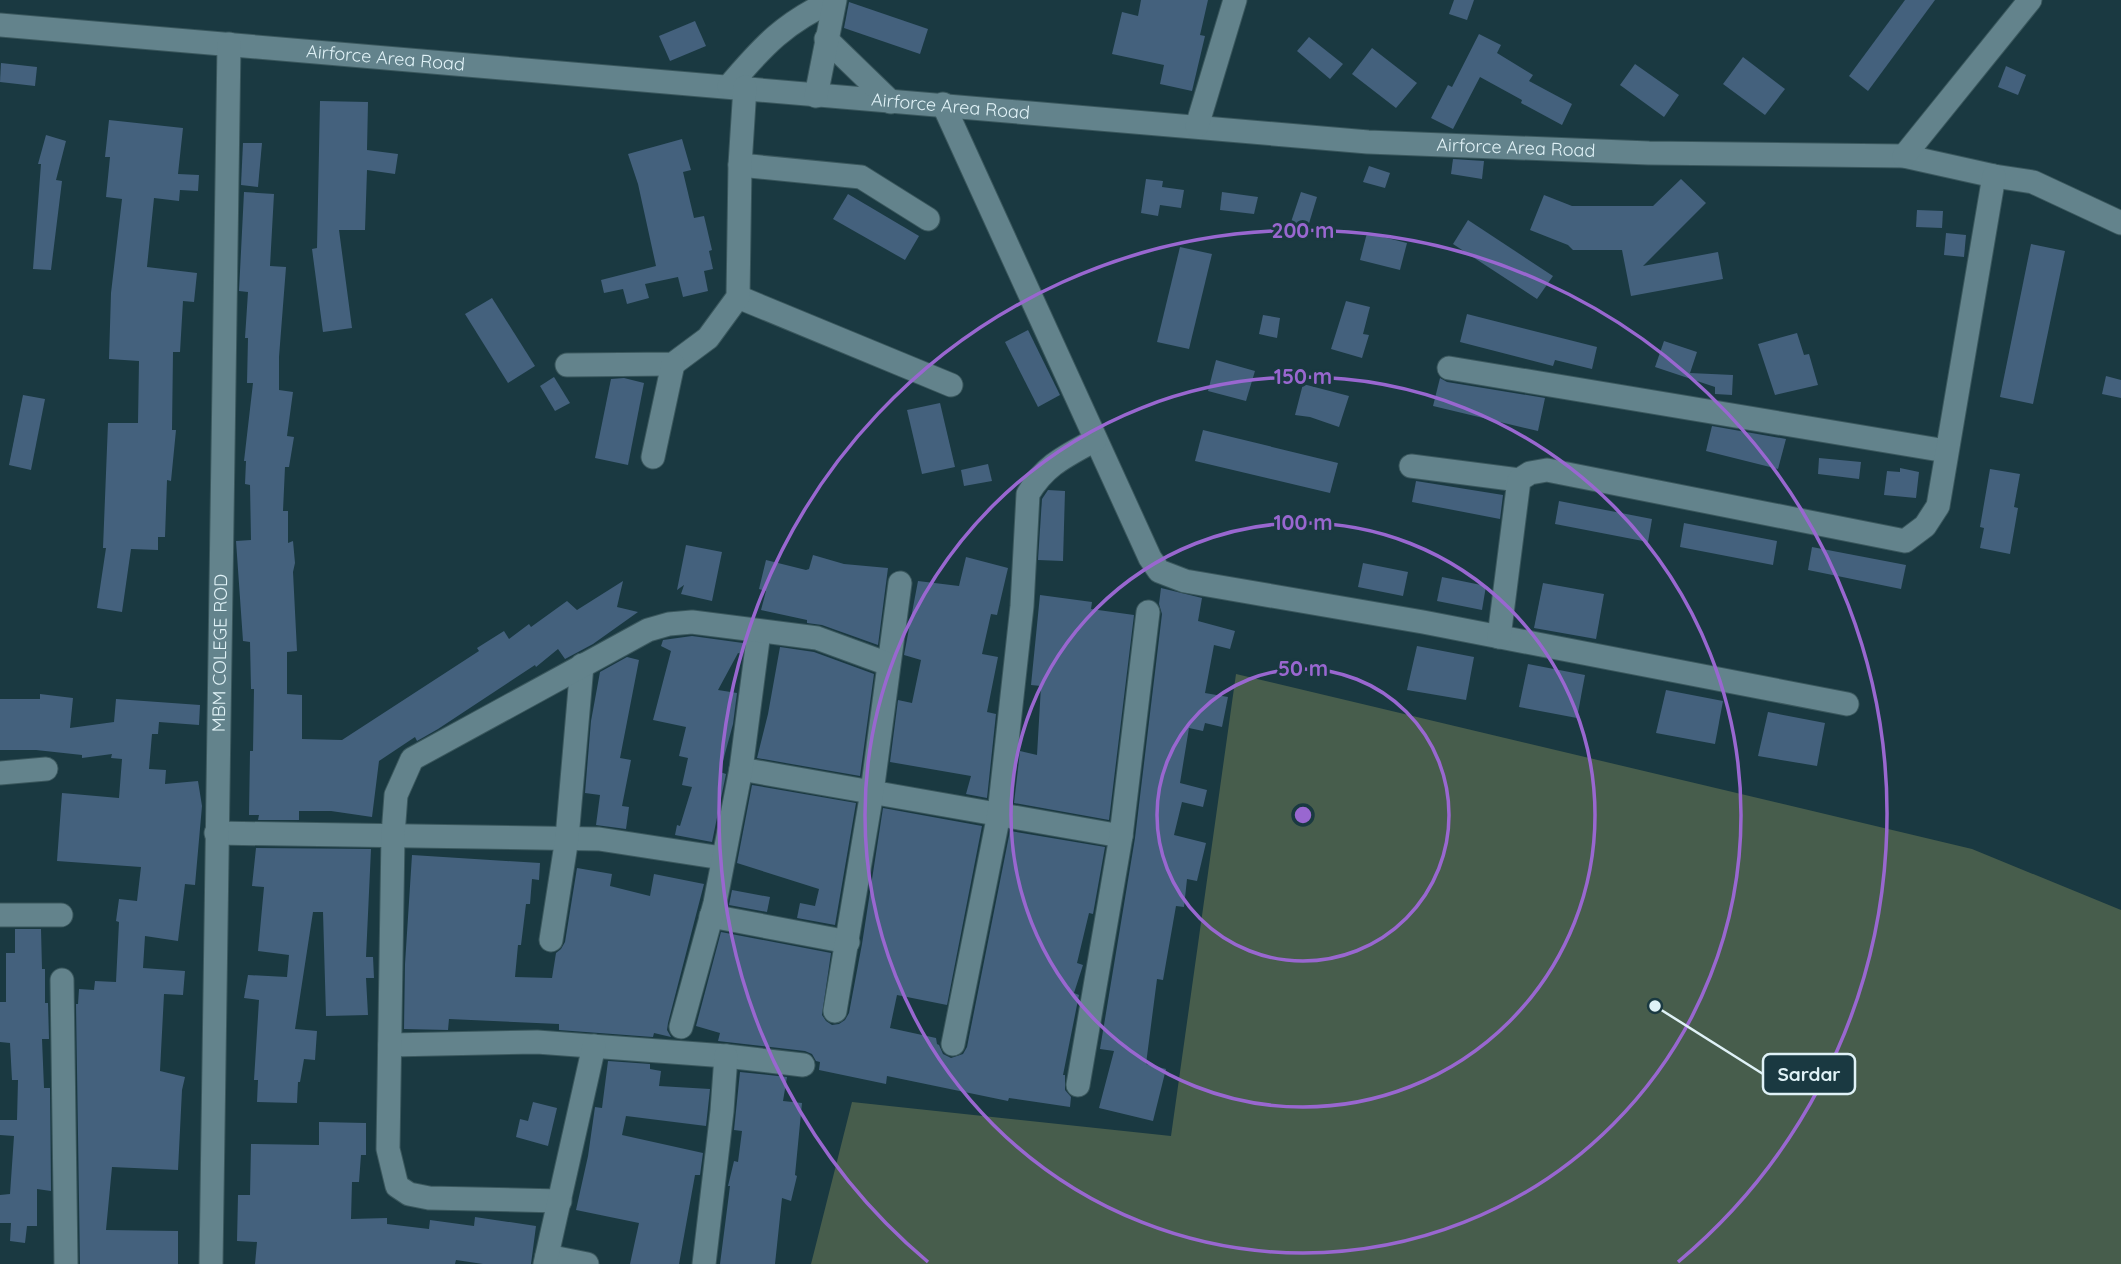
<svg xmlns="http://www.w3.org/2000/svg" width="2121" height="1264" font-family="Quicksand,sans-serif">
<style>
.green{fill:#475d4c}
.building{fill:#44617d}
.lines{fill:none;stroke-linecap:round;stroke-linejoin:round}
.minor-casing{stroke:#3a575d;stroke-width:25}
.minor{stroke:#63838c;stroke-width:23}
.ring{fill:none;stroke:#9967d0;stroke-width:3.5}
.labels{text-anchor:middle;stroke-width:6;stroke-linejoin:round;paint-order:stroke}
.street-label{font-size:18px;fill:#e0f2f7;stroke:#1a3941}
.centre{fill:#9967d0;stroke:#1a3941;stroke-width:3.5}
.ring-label{font-size:21px;text-anchor:middle;font-weight:bold;fill:#9967d0;stroke:#1a3941;stroke-width:6;stroke-linejoin:round;paint-order:stroke}
.leader{fill:none;stroke:#e0f2f7;stroke-width:2.5}
.callout-dot{fill:#e0f2f7;stroke:#1a3941;stroke-width:2.5}
.callout{fill:#1a3941;stroke:#e0f2f7;stroke-width:2.5}
.callout-label{font-size:19px;text-anchor:middle;font-weight:bold;fill:#e0f2f7}
</style>
<rect width="100%" height="100%" fill="#1a3941"/>
<path class="green" d="M1236,674L1972,849L2121,910V1264H811L852,1102L1171,1136Z"/>
<g class="building">
<path d="M1141,0H1208L1200,35L1205,36L1192,91L1160,84L1164,65L1112,54L1122,12L1138,16Z"/>
<path d="M1454,0H1474L1467,20L1449,14Z"/>
<path d="M1905,0H1935L1868,91L1849,76Z"/>
<path d="M849,2L928,29L920,54L844,28Z"/>
<path d="M695,21L706,46L670,61L659,36Z"/>
<path d="M1479,34L1501,45L1497,53L1533,75L1529,81L1572,104L1562,125L1521,103L1522,100L1480,77L1453,129L1431,118L1448,85L1452,87Z"/>
<path d="M1309,37L1343,64L1330,79L1297,51Z"/>
<path d="M1372,48L1417,83L1396,108L1352,74Z"/>
<path d="M1743,57L1785,89L1765,115L1723,84Z"/>
<path d="M1,63L37,67L35,86L0,82Z"/>
<path d="M1635,64L1679,95L1664,117L1620,85Z"/>
<path d="M2006,66L2026,75L2018,95L1998,87Z"/>
<path d="M320,101L368,102L367,150L398,154L395,174L367,170L365,230H339L352,328L323,332L312,249L317,248Z"/>
<path d="M109,120L183,128L178,174L199,175L198,191L180,190L179,201L154,198L147,267L197,273L194,302L183,301L180,352H173L172,430H176L171,481L167,480L165,537H158V550L131,549L122,612L97,608L106,548H103L108,423H138L139,361L109,359L111,293L122,199L106,197L110,157H105Z"/>
<path d="M46,135L66,141L56,180L62,181L51,270L33,269L41,164H38Z"/>
<path d="M682,139L691,170L683,172L694,218L704,216L712,250L709,251L713,269L704,271L708,291L683,297L678,277L645,284L649,298L627,304L623,289L604,293L601,280L656,266L638,184L628,154Z"/>
<path d="M243,143H262L258,187L241,185Z"/>
<path d="M1453,159L1484,161L1482,179L1451,174Z"/>
<path d="M1369,166L1390,173L1385,188L1363,182Z"/>
<path d="M1146,179L1163,181L1162,187L1184,190L1181,208L1160,205L1158,216L1141,213Z"/>
<path d="M1681,179L1706,203L1643,266L1718,252L1723,279L1631,296L1622,250H1573L1568,245L1530,230L1544,195L1572,206H1653Z"/>
<path d="M244,192L274,194L270,266L286,267L279,357V390L293,392L287,436L294,437L289,467H285L283,511H288V543L293,541L295,563L293,572L297,651L287,652V694L302,695V739L342,740L479,651L477,648L504,631L509,639L529,624L531,627L567,601L577,610L623,581L617,607L638,612L593,644L565,659L558,649L536,667L535,665L438,729L417,741L415,737L379,761L372,817L331,811H299V820H258L259,815H249L250,751H253L254,689H251L250,642L243,641L236,541L251,540L250,485L245,484L246,461H244L253,383H247L248,338H245L248,292L239,291Z"/>
<path d="M1222,192L1258,197L1254,214L1220,210Z"/>
<path d="M1301,192L1317,197L1307,230L1290,225Z"/>
<path d="M848,194L919,236L905,260L833,219Z"/>
<path d="M1917,210L1943,211L1942,228L1916,227Z"/>
<path d="M1468,220L1553,276L1537,299L1453,244Z"/>
<path d="M1367,233L1407,243L1400,270L1360,260Z"/>
<path d="M1946,233L1966,235L1964,257L1944,255Z"/>
<path d="M2031,244L2065,251L2033,404L2000,397Z"/>
<path d="M1180,247L1212,254L1189,349L1157,342Z"/>
<path d="M492,298L535,366L508,383L465,314Z"/>
<path d="M1346,301L1370,307L1363,334L1369,335L1362,358L1331,349Z"/>
<path d="M1467,314L1597,347L1592,369L1555,360L1553,366L1460,342Z"/>
<path d="M1263,315L1280,318L1277,338L1259,334Z"/>
<path d="M1028,330L1060,395L1038,407L1005,342Z"/>
<path d="M1797,333L1804,355L1809,354L1818,385L1775,395L1758,344Z"/>
<path d="M1664,341L1697,352L1690,373L1733,375L1732,395L1715,394V387L1655,367Z"/>
<path d="M1216,360L1255,371L1246,401L1208,391Z"/>
<path d="M2106,376L2121,380V398L2102,394Z"/>
<path d="M554,377L570,403L555,411L540,386Z"/>
<path d="M624,378L644,383L628,465L595,458L611,379Z"/>
<path d="M1440,378L1447,382L1545,398L1538,431L1433,406Z"/>
<path d="M1303,384L1349,396L1339,427L1310,417L1295,415Z"/>
<path d="M23,395L45,399L31,470L9,465Z"/>
<path d="M940,403L955,467L922,474L907,410Z"/>
<path d="M1712,426L1786,439L1778,469L1706,451Z"/>
<path d="M1203,430L1338,463L1330,493L1195,461Z"/>
<path d="M1819,458L1861,462L1859,479L1818,474Z"/>
<path d="M988,464L992,481L964,486L961,470Z"/>
<path d="M1900,468L1919,472L1916,498L1884,495L1887,471L1900,472Z"/>
<path d="M1990,469L2020,474L2014,507L2018,508L2010,554L1980,548L1984,528L1980,527Z"/>
<path d="M1416,481L1503,495L1500,519L1412,502Z"/>
<path d="M1048,490L1065,491L1063,561L1038,560L1042,499Z"/>
<path d="M1559,501L1652,519L1648,542L1555,524Z"/>
<path d="M1684,523L1777,541L1773,565L1680,547Z"/>
<path d="M686,545L722,552L712,601L681,594L684,585L677,590Z"/>
<path d="M1812,547L1906,565L1901,589L1808,570Z"/>
<path d="M813,555L844,564L888,568L878,645L822,625L807,623V620L761,610L766,591L759,589L766,560L806,570L809,569Z"/>
<path d="M966,557L1008,568L997,615L991,614L982,654L998,657L987,712L996,714L987,798L966,794L971,776L890,762L898,700L912,703L921,660L904,655L918,581L959,586Z"/>
<path d="M1363,563L1408,572L1403,596L1358,587Z"/>
<path d="M1442,577L1486,586L1482,610L1437,601Z"/>
<path d="M1543,583L1604,594L1596,639L1534,628Z"/>
<path d="M1161,588L1202,598L1198,621L1235,631L1230,649L1214,645L1205,693L1228,697L1222,727L1205,723L1203,731L1189,728L1180,783L1207,790L1203,807L1182,802L1174,835L1206,843L1197,881L1187,879L1184,907L1176,906L1163,980L1157,979L1146,1064L1166,1069L1153,1121L1099,1108L1114,1051L1100,1049L1135,838L1162,614L1159,604Z"/>
<path d="M1040,595L1092,602L1091,609L1134,615L1109,820L1014,803L1020,751L1037,755L1041,686L1031,685Z"/>
<path d="M692,636L743,643L742,654L738,653L718,690L737,693L733,724L720,772L726,774L712,842L675,835L677,825L680,826L692,787L682,785L688,758L679,756L686,727L653,720L671,651L661,646L663,640Z"/>
<path d="M1417,646L1474,657L1466,700L1407,690Z"/>
<path d="M780,647L814,652L874,674L860,776L757,758L768,714Z"/>
<path d="M627,657L639,660L620,758L631,760L622,806L629,807L626,829L596,825L600,795L585,793L591,721L600,672Z"/>
<path d="M1528,664L1585,675L1577,718L1519,707Z"/>
<path d="M1666,690L1723,701L1715,744L1656,733Z"/>
<path d="M40,694L73,698L70,728L114,722L116,699L200,705L199,725L159,722L158,734H152L149,769L166,770L165,784L198,781L202,806L195,885L185,884L178,941L145,936L143,968L185,971L183,995L164,994L160,1071L185,1077L182,1090L178,1170L112,1167L106,1230L178,1231V1264H80L76,1004H78L79,989L94,990L95,981L116,982L119,922L116,921L119,899L137,901L141,867L57,861L62,793L119,798L122,759L111,758L112,754L82,758V755L36,750H0V699H40Z"/>
<path d="M1768,712L1825,723L1817,766L1758,756Z"/>
<path d="M752,785L856,803L835,925L797,918L800,903L815,906L819,889L737,863Z"/>
<path d="M883,808L982,826L947,1005L897,995L890,1028L936,1038L937,1044L939,1045L943,1054L951,1058L963,1054L967,1047L1010,831L1105,847L1093,914L1089,913L1077,963L1083,965L1074,993L1079,995L1063,1075H1065V1090L1071,1097L1070,1107L1009,1098L1008,1101L887,1076L886,1084L819,1070L820,1062L816,1061L812,1054L805,1051L718,1041L720,1033L696,1026L721,932L831,953L822,1015L826,1021L832,1025L839,1024L845,1020L849,1013L862,944Z"/>
<path d="M256,848L371,849L366,957H373L374,978H366L368,1015L326,1016L323,912H313L295,1029L317,1031L315,1060L304,1059L300,1082H298L297,1103L257,1102L258,1080H254L259,1000L244,998L248,975L287,977L289,955L258,951L264,887L252,886Z"/>
<path d="M412,855L540,863L539,880L532,879L530,904H526L521,945H518L515,977L552,978L556,953L561,949L565,942L577,868L612,874L610,886L650,896L654,874L704,884L668,1023L667,1030L671,1037L654,1033L653,1037L559,1030V1024L449,1019L448,1030L404,1029L405,964Z"/>
<path d="M732,890L770,897L767,912L729,905Z"/>
<path d="M15,929H41L42,969H45V1003H48L49,1039H42L44,1088H50L51,1191L37,1189V1226H27L25,1243L10,1241L11,1223H0V1195L10,1194L14,1136L0,1135V1120H17L18,1080H12L10,1043L0,1042V1002H6V953H15Z"/>
<path d="M608,1061L650,1064V1069L661,1071L659,1086L710,1089L706,1126L626,1116L622,1135L703,1153L700,1175H695L679,1264H630L639,1223L576,1210L588,1156L595,1107L602,1108Z"/>
<path d="M740,1072L787,1077L783,1101L802,1103L795,1175L797,1176L791,1201L782,1198L775,1264H720L730,1186H728L734,1161L738,1162L742,1131L734,1130Z"/>
<path d="M533,1102L557,1108L548,1146L516,1137L520,1119L528,1121Z"/>
<path d="M319,1122L366,1123V1155H361L359,1182H352L351,1219L387,1218V1224L429,1229L430,1220L474,1226L475,1217L536,1226L531,1264H483L456,1260L455,1264H255L257,1242L237,1241L238,1195H250L251,1144L319,1145Z"/>
</g>
<g class="lines">
<defs>
<g id="minor">
<path id="s1" d="M0,25L1368,142L1649,153L1904,156L1994,176L2033,182L2121,223"/>
<path d="M826,39L891,102"/>
<path d="M729,86C763,46 785,22 834,0"/>
<path d="M816,96L835,0"/>
<path d="M943,104L1150,558L1159,571L1185,581L1423,622L1847,704"/>
<path d="M1197,126L1235,0"/>
<path d="M1904,156L2030,0"/>
<path d="M740,165L861,177L928,219"/>
<path d="M738,297L951,385"/>
<path d="M567,365L673,364L708,338L738,297L740,165L745,87"/>
<path d="M1449,368L1946,451"/>
<path d="M653,457L673,364"/>
<path d="M1411,466L1519,480"/>
<path d="M1499,637L1519,480L1530,473L1547,470L1905,541L1925,526L1938,506L1994,176"/>
<path d="M741,769L1121,836"/>
<path d="M0,773L46,769"/>
<path d="M216,833L599,839L722,858"/>
<path d="M0,915H61"/>
<path d="M711,916L848,942"/>
<path d="M551,940L567,838L582,665"/>
<path d="M62,980L66,1264"/>
<path d="M835,1011L872,792L900,583"/>
<path d="M681,1027L715,903L741,769L759,632"/>
<path d="M953,1044L999,814L1022,606L1028,494C1045,465 1066,456 1095,440"/>
<path d="M390,1045L537,1042L726,1056L803,1065"/>
<path d="M1078,1085L1121,836L1148,612"/>
<path d="M560,1201L429,1198L409,1194L397,1186L388,1149L393,835L396,795L412,759L648,630L669,624L692,622L817,638L888,664"/>
<path d="M547,1256L587,1264"/>
<path id="s2" d="M211,1264L229,44"/>
<path d="M545,1264L594,1046"/>
<path d="M704,1264L722,1111L726,1056"/>
</g>
</defs>
<use href="#minor" class="minor-casing"/>
<use href="#minor" class="minor"/>
</g>
<g class="ring">
<circle cx="1303" cy="815" r="146"/>
<circle cx="1303" cy="815" r="292"/>
<circle cx="1303" cy="815" r="438"/>
<path d="M928 1262A584 584 0 1 1 1678 1262"/>
</g>
<g class="labels">
<g class="street-label">
<text dy="6" stroke="none"><textPath href="#s1" startOffset="387">Airforce Area Road</textPath></text>
<text dy="6" stroke="none"><textPath href="#s1" startOffset="954">Airforce Area Road</textPath></text>
<text dy="6" stroke="none"><textPath href="#s1" startOffset="1521">Airforce Area Road</textPath></text>
<text dy="6" stroke="none"><textPath href="#s2" startOffset="611">MBM COLEGE ROD</textPath></text>
</g>
</g>
<circle cx="1303" cy="815" r="10" class="centre"/>
<g class="ring-label">
<text x="1303" y="238">200 m</text>
<text x="1303" y="384">150 m</text>
<text x="1303" y="530">100 m</text>
<text x="1303" y="676">50 m</text>
</g>
<path class="leader" d="M1655 1006L1763 1074"/>
<circle class="callout-dot" cx="1655" cy="1006" r="7"/>
<rect class="callout" x="1763" y="1054" width="92" height="40" rx="7"/>
<g class="callout-label">
<text x="1809" y="1081">Sardar</text>
</g>
</svg>
